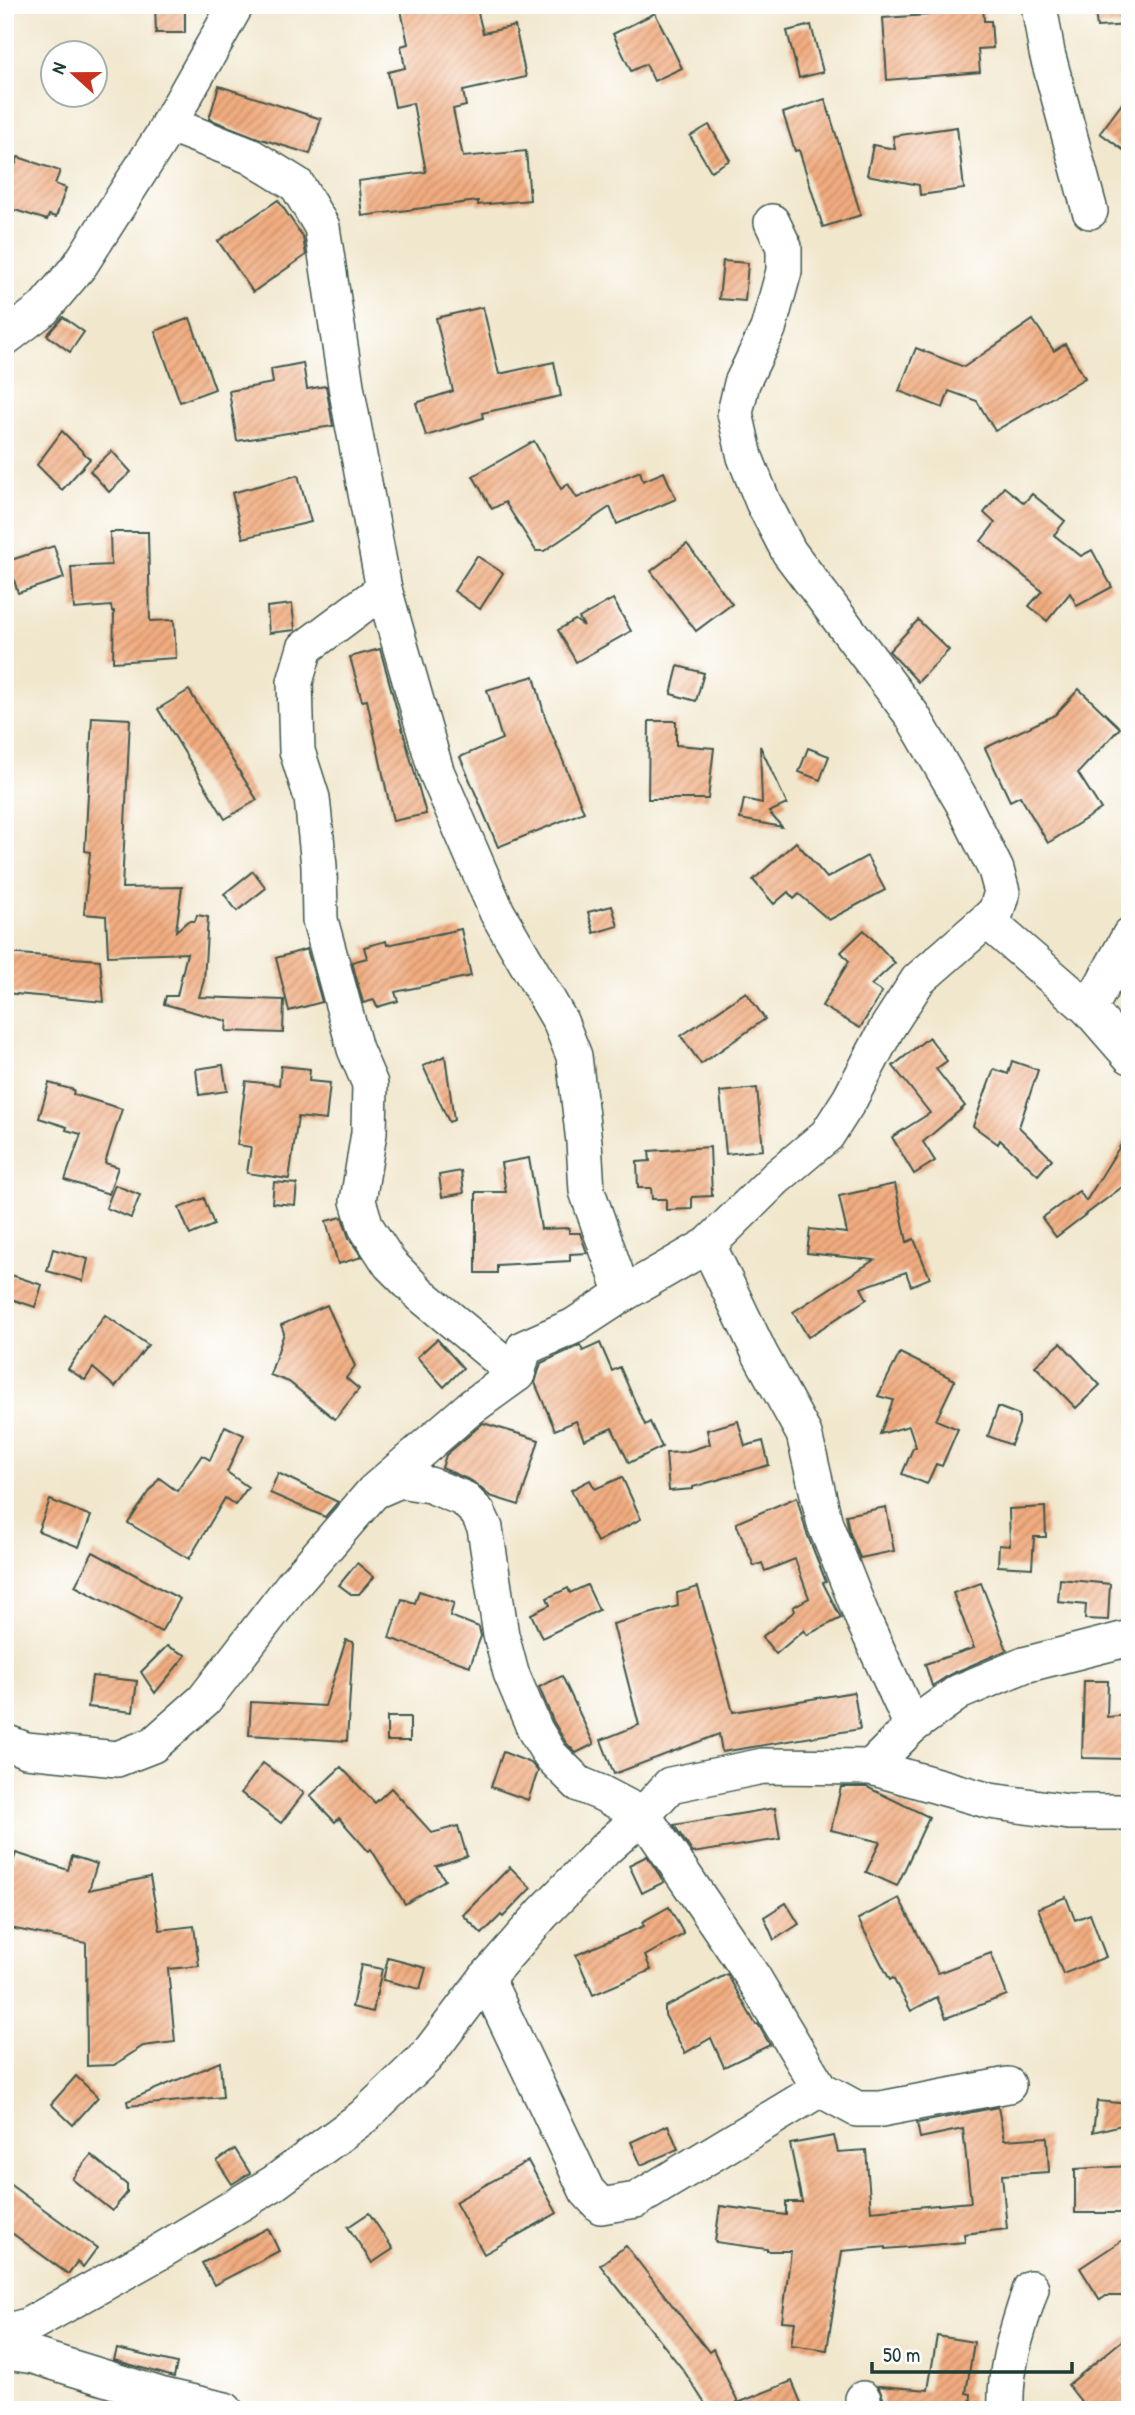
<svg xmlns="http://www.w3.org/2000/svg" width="1135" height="2415" font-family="'Patrick Hand',sans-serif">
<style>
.building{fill:url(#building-hatch)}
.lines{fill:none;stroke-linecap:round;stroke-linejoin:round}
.minor-casing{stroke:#3e564b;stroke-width:38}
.minor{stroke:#fff;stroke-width:35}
</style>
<defs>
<pattern id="building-hatch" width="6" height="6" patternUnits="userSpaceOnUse" patternTransform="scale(1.75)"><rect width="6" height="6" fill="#f2ac7f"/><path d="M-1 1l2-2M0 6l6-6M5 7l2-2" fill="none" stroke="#c38d69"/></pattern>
</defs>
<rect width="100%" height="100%" fill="#fff"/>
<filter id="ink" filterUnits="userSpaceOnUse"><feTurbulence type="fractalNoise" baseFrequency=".0143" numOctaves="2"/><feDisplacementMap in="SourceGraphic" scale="14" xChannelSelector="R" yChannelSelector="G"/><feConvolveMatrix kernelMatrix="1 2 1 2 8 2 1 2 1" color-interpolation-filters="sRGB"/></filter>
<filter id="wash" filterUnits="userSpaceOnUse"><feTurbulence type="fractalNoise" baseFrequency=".00686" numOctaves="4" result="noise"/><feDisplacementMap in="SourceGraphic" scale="28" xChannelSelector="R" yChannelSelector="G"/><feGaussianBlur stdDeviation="1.57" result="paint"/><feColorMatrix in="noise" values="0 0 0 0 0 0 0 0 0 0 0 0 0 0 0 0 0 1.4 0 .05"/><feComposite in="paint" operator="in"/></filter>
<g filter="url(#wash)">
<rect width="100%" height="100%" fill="#f1e7cd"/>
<g id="blocks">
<g class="building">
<path d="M155,5H185V33H156Z"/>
<path d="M400,5H476L483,33L515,26L526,77L463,91L466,106L453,109L463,157L526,151L530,200L478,205V201L362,216L358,181L426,172L413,103L395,107L388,72L405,68L401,46L408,44Z"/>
<path d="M927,5H983L984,21H991L993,48L978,49L980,72L887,80L883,18L928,15Z"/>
<path d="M1094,5H1130V25L1097,27Z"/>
<path d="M655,13L682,68L654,81L646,64L631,71L613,34Z"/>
<path d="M811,25L823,72L799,78L787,31Z"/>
<path d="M219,86L321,119L310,154L258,138L209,119Z"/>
<path d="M1130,93V155L1100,133Z"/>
<path d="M825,99L861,215L823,227L799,150L795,151L783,113Z"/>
<path d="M709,125L730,160L711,171L690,136Z"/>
<path d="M957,127L964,189L920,195L919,185L867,175L873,145L895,149L893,136Z"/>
<path d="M18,157L60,171L55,184L66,188L56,217L49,215L47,220L5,207V194Z"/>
<path d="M278,200L303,237L306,255L253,292L218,241Z"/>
<path d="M723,261L748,263L745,301L719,299Z"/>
<path d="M483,307L499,374L554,362L561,396L482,413L483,418L426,436L416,403L453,391L436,318Z"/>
<path d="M63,317L84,332L70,352L47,335Z"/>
<path d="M190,318L215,389L180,402L155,331Z"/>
<path d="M1033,320L1054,351L1065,344L1085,378L995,431L977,401L949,391L943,408L899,391L916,348L964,367Z"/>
<path d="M303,363L307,389L326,386L333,426L237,441L229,391L273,383L271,369Z"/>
<path d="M62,431L90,459L62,490L37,465Z"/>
<path d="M534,441L561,489L568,484L577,498L640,471L643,481L664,472L676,499L617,524L610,507L544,551H536L505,502L492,509L473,476Z"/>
<path d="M112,451L131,472L109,492L90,471Z"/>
<path d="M298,475L311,522L243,538L232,493Z"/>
<path d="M1004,487L1024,503L1032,494L1065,521L1054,535L1081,556L1092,550L1112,587L1077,606L1070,593L1047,621L1029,606L1042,591L981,541L995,523L984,513Z"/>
<path d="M110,532H148L150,621L174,620L176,658L113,662L114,611H112L111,606L74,609L71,567L111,565Z"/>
<path d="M687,544L732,604L696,631L651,571Z"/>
<path d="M54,546L64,578L18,593L8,561Z"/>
<path d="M477,556L503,573L480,609L454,591Z"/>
<path d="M613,599L631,631L576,662L558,630L575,620L584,626L579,618Z"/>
<path d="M292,604L295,630L269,633L267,607Z"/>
<path d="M918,620L949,650L918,682L889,651Z"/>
<path d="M380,649L426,814L393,821L367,700L362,701L350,657Z"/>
<path d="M678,666L704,673L696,701L671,694Z"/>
<path d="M534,676L545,717L584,812L498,847L460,757L502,739L487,690Z"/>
<path d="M1079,689L1120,728L1078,773L1101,809L1048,843L1020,796L1010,801L985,748L1055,715Z"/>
<path d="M189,690L257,800L225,819L158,709Z"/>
<path d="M92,717L130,719L122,888L182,887L176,931L188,921H195L197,915L208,917L204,980L199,997L284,1000L283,1033L226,1031L227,1021L164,1004L166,996H177L187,953L108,956L106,916L84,914L90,852L85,851Z"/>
<path d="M649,721H676V745L714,748L708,799H648Z"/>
<path d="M760,746L787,804L769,812L782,827L740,819L744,799L762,803Z"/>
<path d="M808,748L829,756L820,780L799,772Z"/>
<path d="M796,842L827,878L867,856L885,890L829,920L799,894L794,899L788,892L774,904L753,880Z"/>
<path d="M253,871L266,888L237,911L224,894Z"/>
<path d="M612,906L618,926L594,933L588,912Z"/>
<path d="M461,929L471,976L395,992L398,1001L377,1007L374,1000L363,1003L352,962L367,958L364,947L386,941L387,945Z"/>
<path d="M864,930L895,963L871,985L882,992L860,1028L822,1006L849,961L841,952Z"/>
<path d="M307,949L322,1002L289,1011L276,958Z"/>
<path d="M5,953L100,960L104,1002L5,993Z"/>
<path d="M746,992L765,1019L701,1064L681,1036Z"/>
<path d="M929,1037L947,1061L936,1069L965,1106L923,1142L935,1161L914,1174L892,1137L930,1113L893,1066Z"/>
<path d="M445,1056L454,1120L449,1122L423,1066Z"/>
<path d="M1012,1061L1038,1070L1019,1127L1052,1159L1038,1175L1000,1140L998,1144L973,1126L994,1069L1008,1074Z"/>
<path d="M223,1065L227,1091L199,1095L196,1069Z"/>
<path d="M281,1066L310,1069L309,1081L330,1083L326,1120L298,1117L289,1179L247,1173L251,1147L237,1145L246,1081L279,1085Z"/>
<path d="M49,1083L74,1090L73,1094L122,1109L105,1163L118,1167L109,1194L65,1180L81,1134L66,1130L67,1127L39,1118Z"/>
<path d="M757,1088L763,1150L726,1154L720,1092Z"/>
<path d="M1130,1130V1181L1056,1237L1042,1218L1079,1191L1086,1201Z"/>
<path d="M710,1147L712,1196L692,1197V1209L666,1210V1199H652L651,1188H638L637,1162L650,1161L649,1151Z"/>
<path d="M529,1158L541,1229L569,1228V1233H580L587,1253L570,1254V1261L497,1265V1273H476V1192H506L501,1163Z"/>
<path d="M461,1171L464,1193L442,1197L439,1175Z"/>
<path d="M274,1182L297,1184L295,1205L272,1203Z"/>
<path d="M895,1184L907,1242L914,1239L930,1278L911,1286L906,1272L861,1288L867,1299L808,1337L793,1312L874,1260L807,1253L810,1229L847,1233L839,1196Z"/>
<path d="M115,1185L140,1195L131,1218L106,1208Z"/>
<path d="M204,1198L214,1225L190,1235L179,1208Z"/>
<path d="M342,1217L349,1238L362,1257L338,1264L326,1221Z"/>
<path d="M53,1249L88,1259L83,1281L47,1271Z"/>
<path d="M5,1273L42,1285L35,1307L5,1297Z"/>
<path d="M327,1305L355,1366L346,1378L359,1389L335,1419L289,1382L270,1375L284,1333L281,1325Z"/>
<path d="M105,1315L148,1345L115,1387L93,1368L85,1380L68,1369Z"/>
<path d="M437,1339L463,1368L444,1387L417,1357Z"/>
<path d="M600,1343L612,1371L620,1367L645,1425L650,1422L662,1447L629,1463L612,1428L584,1440L576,1421L555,1430L535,1383L541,1363L580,1345L583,1351Z"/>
<path d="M1061,1343L1100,1385L1076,1408L1035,1366Z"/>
<path d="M900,1353L955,1380L936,1420L958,1429L942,1466L936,1464L927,1484L902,1474L913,1448L916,1447L909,1426L880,1434L893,1400L878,1396Z"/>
<path d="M998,1407L1019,1415V1424L1011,1445L988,1436Z"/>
<path d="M738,1421L745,1446L763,1441L769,1465L693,1487V1489L669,1491L666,1453L685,1452L710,1444L707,1430Z"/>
<path d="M483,1423L539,1440L519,1505L490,1496L472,1481L442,1468L446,1455Z"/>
<path d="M225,1426L244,1435L227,1472L248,1487L235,1505L225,1498L189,1559L128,1523L159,1478L177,1491L202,1455L210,1460Z"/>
<path d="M278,1473L338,1502L325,1517L270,1493Z"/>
<path d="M622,1477L641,1519L597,1542L571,1490L590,1480L595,1489Z"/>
<path d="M797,1497L806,1531L826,1582L823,1583L841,1618L807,1635L804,1630L776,1654L762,1637L795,1611L793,1607L809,1598L795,1559L765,1571L762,1563L754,1566L736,1523Z"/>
<path d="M50,1500L91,1516L79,1547L38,1531Z"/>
<path d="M886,1507L894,1551L860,1558L849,1531L846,1515Z"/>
<path d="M1045,1507L1046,1537H1034L1032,1568L998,1566L999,1545L1010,1546L1009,1509Z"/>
<path d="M93,1552L180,1599L161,1632L75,1586Z"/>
<path d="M357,1563L374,1577L359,1594H351L339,1585Z"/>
<path d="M1060,1579L1110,1584L1108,1620L1085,1619L1086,1605L1058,1602Z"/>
<path d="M981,1583L1007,1650L951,1674L932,1686L925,1664L974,1648L953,1593Z"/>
<path d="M587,1585L599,1610L542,1638L531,1614L550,1605L547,1598L568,1588L570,1593Z"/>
<path d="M698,1587L733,1712L854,1692L860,1729L722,1752L719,1734L614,1774L601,1740L639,1725L613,1624L678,1606L677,1593Z"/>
<path d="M419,1591L454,1603L450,1616L479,1627L481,1636L470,1666L389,1638L402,1599L415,1603Z"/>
<path d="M346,1640L353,1642L347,1741L249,1735L251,1702L325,1706Z"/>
<path d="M167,1646L186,1655L155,1693L141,1672Z"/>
<path d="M92,1676L137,1681L133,1712L88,1707Z"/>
<path d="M562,1676L594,1744L576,1753L566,1743L553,1721L539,1687Z"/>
<path d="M1084,1681H1108L1107,1717L1130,1715V1759L1082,1758Z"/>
<rect x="387" y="1717" width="23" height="24"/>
<path d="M503,1752L531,1763L538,1771L528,1800L491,1787Z"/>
<path d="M263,1763L304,1793L281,1823L241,1793Z"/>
<path d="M341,1767L375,1803L391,1788L432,1833L458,1826L467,1856L436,1866L445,1880L405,1904L371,1849L368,1851L339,1818L335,1822L310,1796Z"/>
<path d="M841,1787H867L929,1817L897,1886L866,1872L880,1842L831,1830Z"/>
<path d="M775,1808L780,1839L693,1853L674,1825Z"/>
<path d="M16,1853L68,1870L72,1856L97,1864L89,1890L150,1877L160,1930L194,1926L199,1966L168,1969L175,2042L143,2046L114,2065L87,2066L86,1943L5,1927V1886Z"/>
<path d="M647,1856L664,1882L642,1893L629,1865Z"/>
<path d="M510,1867L531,1888L503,1917L501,1915L482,1934L463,1915Z"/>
<path d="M1066,1897L1075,1920L1090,1914L1106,1957L1063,1974L1038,1908Z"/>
<path d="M899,1898L938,1973L991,1953L1007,1995L946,2018L937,1997L911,2011L893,1978L890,1980L858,1919Z"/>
<path d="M786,1903L799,1924L774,1940L764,1917Z"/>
<path d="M669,1907L684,1934L645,1956L651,1970L593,1995L576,1955L644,1926L642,1922Z"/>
<path d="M388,1958L426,1968L420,1989L383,1980Z"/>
<path d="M361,1965L382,1969L373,2012L352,2007Z"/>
<path d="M727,1974L756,2025L758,2024L770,2045L724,2067L711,2038L685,2053L665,2015V2007Z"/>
<path d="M220,2062L223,2097L128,2106L127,2101Z"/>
<path d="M76,2076L98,2097L73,2125L51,2104Z"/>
<path d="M1097,2101L1130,2104V2123L1093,2132Z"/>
<path d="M998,2107L1004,2140L1047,2137L1049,2172L1002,2175L1007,2229L964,2234L965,2242L886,2249V2247L842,2251L827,2350L791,2345L795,2322L782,2321L791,2251H767V2249L715,2242L720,2206L786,2215V2202H802L790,2144L834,2136L838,2152L866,2150L871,2211L971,2202L963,2129L920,2138L917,2123Z"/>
<path d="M668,2125L678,2149L641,2165L631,2142Z"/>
<path d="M235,2149L250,2173L232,2184L217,2161Z"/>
<path d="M91,2155L127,2185V2193L112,2211L72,2179Z"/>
<path d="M528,2161L557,2213L484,2254L455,2202Z"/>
<path d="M1130,2166V2213H1075V2169Z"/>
<path d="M5,2181L97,2248L83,2267L77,2262L68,2274L5,2228Z"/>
<path d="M369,2213L393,2249L372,2263L348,2227Z"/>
<path d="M268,2228L279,2251L214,2285L202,2263Z"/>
<path d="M1130,2235V2296H1106L1100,2300L1080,2268Z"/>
<path d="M626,2246L709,2352L713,2349L738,2403L792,2381L804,2410H709L684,2371L600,2265Z"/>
<path d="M1130,2334V2374L1122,2380L1130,2391V2410H1088L1068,2385Z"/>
<path d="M937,2336L974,2342L966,2393L971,2394L970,2410H883V2398L878,2386L928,2390Z"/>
<path d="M117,2349L177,2363L174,2377L114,2360Z"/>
</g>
</g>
</g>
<g filter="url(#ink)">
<use href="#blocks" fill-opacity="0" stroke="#3e564b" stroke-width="2"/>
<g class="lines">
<defs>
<g id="minor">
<path d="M1039,5L1047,53L1090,211"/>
<path d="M168,124L250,156L297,185L322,227L347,392L384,589L436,771L497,912L560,1021L574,1056L584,1142L587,1191L623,1294"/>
<path d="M5,338L43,309L80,265L161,138L236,5"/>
<path d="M384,589L305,648L295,682L297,751L312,798L319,866L320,920L355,1049L370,1084L369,1133L358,1201L366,1227L390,1264L420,1294L517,1374"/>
<path d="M991,916L999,931L1089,1009L1130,1056"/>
<path d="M1089,1009L1130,935"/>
<path d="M708,1245L760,1354L804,1434L825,1524L863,1619L912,1726"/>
<path d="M377,1490L400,1480L430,1485L464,1499L478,1513L485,1528L501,1635L511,1673L535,1730L550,1755L579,1784L601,1793L643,1815L753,1977L820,2089L857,2109H881L1008,2085"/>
<path d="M5,1742L26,1750L117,1759L153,1745L204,1700L292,1586L374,1491L470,1408L517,1374L524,1348L574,1326L623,1294L708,1245L776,1178L827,1135L850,1099L887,1028L918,980L996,912L1002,892L996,870L963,803L912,715L789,552L763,502L745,457L735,413L742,383L768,329L784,271V247L772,222"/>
<path d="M871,1767L912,1726L959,1692L1024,1665L1130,1638"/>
<path d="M486,1978L587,2191L601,2206L636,2200L820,2089"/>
<path d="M5,2332L27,2326L156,2254L274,2183L363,2117L426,2057L486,1978L543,1913L606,1848L643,1815L670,1785L763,1766L871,1767L990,1801L1069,1812H1130"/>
<path d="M5,2352L34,2356L160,2395L225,2410"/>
<path d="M863,2399V2410"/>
<path d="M1006,2410C1004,2366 1018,2329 1031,2288"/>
</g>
</defs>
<use href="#minor" class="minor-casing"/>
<use href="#minor" class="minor"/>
</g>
</g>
<rect width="1135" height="2415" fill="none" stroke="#fff" stroke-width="28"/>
<g transform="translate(74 74) rotate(291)"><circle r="33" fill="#ffffff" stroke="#a5b1ae" stroke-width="2"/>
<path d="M0-5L12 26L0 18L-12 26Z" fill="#c8321e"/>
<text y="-10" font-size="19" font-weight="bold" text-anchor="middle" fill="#1f3d34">N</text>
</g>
<path d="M872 2362v10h200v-10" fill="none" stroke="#1f3d34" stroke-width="3.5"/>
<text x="883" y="2362" font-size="21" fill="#1f3d34" stroke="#ffffff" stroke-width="5" paint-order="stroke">50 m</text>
</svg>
